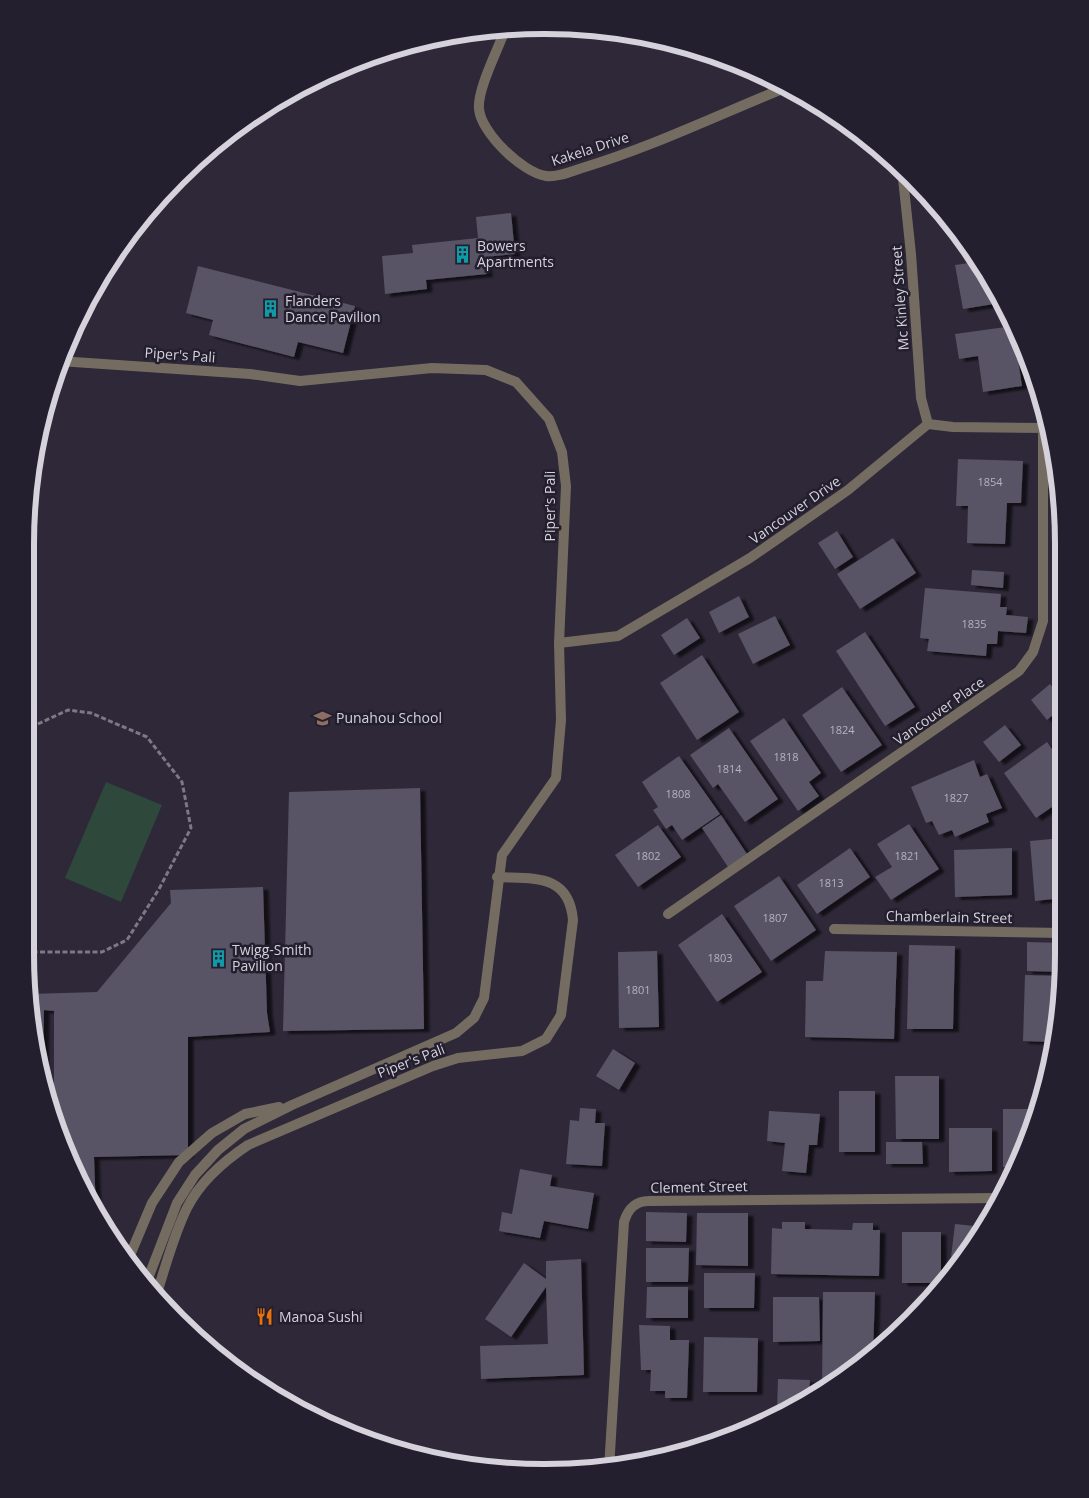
<svg xmlns="http://www.w3.org/2000/svg" width="1089" height="1498" font-family="'Open Sans',sans-serif">
<style>
.green{fill:#2e483b}
.building{fill:#595365;filter:url(#shadow)}
.lines{fill:none;stroke-linecap:round;stroke-linejoin:round}
.path{stroke:#7d7885;stroke-width:3;stroke-dasharray:5 2.5;stroke-linecap:butt}
.service{stroke:#756c61;stroke-width:10}
.minor{stroke:#756c61;stroke-width:10}
.labels{text-anchor:middle;stroke-width:5;stroke-linejoin:round;paint-order:stroke}
.number-label{font-size:11px;fill:#b6b2be}
.street-label{font-size:14px;fill:#d5d2dc;stroke:#241f2e}
.poi-label{font-size:14px;fill:#d5d2dc;stroke:#241f2e;text-anchor:start}
.rim{fill:none;stroke:#d5d2dc;stroke-width:6}
</style>
<defs>
<filter id="shadow"><feDropShadow dx="5.5" dy="3" stdDeviation="1" flood-color="#0009"/></filter>
</defs>
<rect width="100%" height="100%" fill="#2e2838"/>
<path class="green" d="M106,782L162,805L121,902L65,878Z"/>
<g class="building">
<path d="M511,213L515,254L485,257L487,274L426,280L427,289L385,294L382,256L413,253L412,245L478,238L476,217Z"/>
<path d="M976,262L1000,303L963,309L955,265Z"/>
<path d="M198,266L355,306L343,353L298,342L294,357L209,335L213,320L186,313Z"/>
<path d="M1013,326L1022,386L983,392L978,356L959,359L955,334Z"/>
<path d="M958,459L1023,461L1021,503H1007L1005,544L967,543L968,506H956Z"/>
<path d="M837,531L853,557L835,569L818,543Z"/>
<path d="M893,538L916,573L860,609L837,574Z"/>
<path d="M972,570L1004,572L1003,588L971,585Z"/>
<path d="M925,588L1001,594L1000,607H1007L1006,615L1028,617L1026,633L998,631L997,644H987L986,656L927,651L929,639L920,638Z"/>
<path d="M739,596L749,617L719,633L709,612Z"/>
<path d="M775,616L790,645L753,664L738,634Z"/>
<path d="M687,618L700,638L674,655L661,635Z"/>
<path d="M865,632L915,707L885,726L836,651Z"/>
<path d="M702,655L739,712L697,740L660,683Z"/>
<path d="M1050,684L1061,697V708L1047,720L1031,700Z"/>
<path d="M842,687L882,745L841,772L802,715Z"/>
<path d="M784,718L821,773L809,782L819,796L798,811L750,741Z"/>
<path d="M1005,725L1021,745L999,762L983,742Z"/>
<path d="M729,728L778,799L745,822L718,784L713,788L690,755Z"/>
<path d="M1047,742L1061,762L1062,800L1036,818L1004,773Z"/>
<path d="M679,756L720,814L682,840L672,825L666,829L653,810L658,807L642,782Z"/>
<path d="M974,760L980,777L987,774L1002,808L986,814L989,822L955,837L952,830L939,835L932,821L926,823L911,787Z"/>
<path d="M420,788L424,1029L283,1031L289,792Z"/>
<path d="M721,815L747,854L728,867L702,828Z"/>
<path d="M909,824L939,869L891,900L875,877L892,867L877,844Z"/>
<path d="M658,825L681,857L638,887L615,855Z"/>
<path d="M1062,838V898L1035,901L1030,841Z"/>
<path d="M850,848L870,877L817,914L797,885Z"/>
<path d="M1012,848V895L955,897L954,850Z"/>
<path d="M779,876L816,930L771,961L734,906Z"/>
<path d="M263,887L267,1013L270,1032L188,1037V1155L94,1157L96,1211L65,1153L54,1122V1011L44,1010L43,1087L30,994L97,992L171,903L170,890Z"/>
<path d="M722,914L762,972L717,1002L678,945Z"/>
<path d="M1027,942L1063,943V972L1027,971Z"/>
<path d="M909,945L955,946L953,1029H907Z"/>
<path d="M657,951L659,1027L619,1028L618,952Z"/>
<path d="M825,951L897,952L894,1039L805,1037L806,981H823Z"/>
<path d="M1025,975L1063,976V988L1052,1042L1023,1041Z"/>
<path d="M613,1049L635,1063L619,1090L596,1076Z"/>
<path d="M895,1076H939V1139H896Z"/>
<rect x="839" y="1091" width="36" height="61"/>
<path d="M580,1108L596,1109L595,1123H605L602,1166L566,1164L570,1120L579,1121Z"/>
<path d="M1003,1109H1039L1037,1120L1016,1167H1003Z"/>
<path d="M769,1111L820,1114L817,1145H809L806,1173L782,1171L785,1143L767,1141Z"/>
<path d="M949,1128H992V1171L949,1172Z"/>
<path d="M886,1142H922L923,1164H886Z"/>
<path d="M520,1169L552,1175L550,1186L594,1193L588,1229L544,1221L540,1238L499,1231L502,1212L512,1214Z"/>
<path d="M646,1212L687,1213L686,1242L646,1241Z"/>
<path d="M697,1213H748V1266L696,1265Z"/>
<path d="M782,1222H805V1229L852,1230L853,1223H873V1230H880L879,1276L771,1274L772,1228L782,1229Z"/>
<path d="M955,1224L984,1227L951,1274H949Z"/>
<rect x="902" y="1232" width="39" height="51"/>
<path d="M646,1248H689L688,1282H646Z"/>
<path d="M581,1259L584,1375L481,1379L480,1346L548,1344L546,1287L511,1337L485,1319L524,1263L546,1279V1261Z"/>
<path d="M704,1273H755L754,1308H704Z"/>
<path d="M647,1287H688V1318H646Z"/>
<path d="M823,1292H875L873,1354L861,1365L822,1388Z"/>
<path d="M773,1297H819L820,1341L773,1342Z"/>
<path d="M639,1325L670,1326V1340H689L687,1398H665V1391H650L651,1370H641Z"/>
<path d="M704,1337L758,1338L757,1392H703Z"/>
<path d="M778,1379L810,1380L809,1395L785,1409H777Z"/>
</g>
<g class="lines">
<path class="path" d="M25,952H102L127,940L159,889L191,828L182,782L147,737L91,713L68,710L25,730"/>
<g class="service">
<path d="M59,361L250,374L300,381L432,368L486,370L516,382L549,419L562,452L566,486L559,643L561,720L556,778L502,855L484,998L474,1018L456,1033L292,1105L244,1129L218,1150L195,1175L177,1203L147,1281"/>
<path d="M128,1260L152,1203L179,1162L212,1133L245,1114L279,1107"/>
<path d="M157,1293C166,1265 174,1234 187,1208C200,1182 224,1161 248,1145L433,1066L458,1058L522,1051L546,1039L561,1015L573,920C569,873 533,879 497,877"/>
</g>
<g class="minor">
<path d="M506,27C499,48 477,89 479,109C481,133 523,173 546,176C556,178 572,171 582,168C652,147 720,114 787,87"/>
<path d="M902,169L911,254L921,398L928,424"/>
<path d="M559,643L618,636L750,558L848,490L928,424L953,427L1047,428"/>
<path d="M668,914L1019,671L1033,652L1043,621V428"/>
<path d="M834,929L1063,933"/>
<path d="M609,1469L624,1222C628,1209 635,1201 649,1201L1001,1198"/>
</g>
</g>
<defs>
<symbol id="building-bare" viewBox="-9 -9 18 18"><path d="M-4-6H4V6H1V3H-1V6H-4ZM-2.5-4.3h1.7v1.8h-1.7ZM.8-4.3h1.7v1.8H.8ZM-2.5-1h1.7V.8h-1.7ZM.8-1h1.7V.8H.8Z" fill="#0f9aa8" stroke="#241f2e" stroke-width="2.5" paint-order="stroke"/></symbol>
<symbol id="school-bare" viewBox="-9 -9 18 18"><path d="M0-5L7-2L0 1L-7-2ZM-4 1L0 2.5L4 1V4Q0 6-4 4Z" fill="#8d6e63" stroke="#241f2e" stroke-width="2.5" paint-order="stroke"/></symbol>
<symbol id="restaurant-bare" viewBox="-9 -9 18 18"><path d="M-5-6h1v4h1v-4h1v4h1v-4h1v5L-1.5 .5V6h-2V.5L-5-1ZM5-6V6H3V1.5H1.5Q1.5-4 5-6Z" fill="#e8710a" stroke="#241f2e" stroke-width="2.5" paint-order="stroke"/></symbol>
</defs>
<g fill-rule="evenodd">
<use href="#building-bare" x="450" y="242" width="25" height="25"/>
<use href="#building-bare" x="258" y="296" width="25" height="25"/>
<use href="#school-bare" x="310" y="706" width="25" height="25"/>
<use href="#building-bare" x="206" y="946" width="25" height="25"/>
<use href="#restaurant-bare" x="252" y="1304" width="25" height="25"/>
</g>
<g class="labels">
<g class="number-label">
<text x="990" y="486">1854</text>
<text x="974" y="628">1835</text>
<text x="842" y="734">1824</text>
<text x="786" y="761">1818</text>
<text x="729" y="773">1814</text>
<text x="678" y="798">1808</text>
<text x="956" y="802">1827</text>
<text x="648" y="860">1802</text>
<text x="907" y="860">1821</text>
<text x="831" y="887">1813</text>
<text x="775" y="922">1807</text>
<text x="720" y="962">1803</text>
<text x="638" y="994">1801</text>
</g>
<g class="street-label">
<text transform="translate(590 149) rotate(-18)" y="5">Kakela Drive</text>
<text transform="translate(900 298) rotate(-94)" y="5">Mc Kinley Street</text>
<text transform="translate(180 355) rotate(4)" y="5">Piper's Pali</text>
<text transform="translate(550 506) rotate(-90)" y="5">Piper's Pali</text>
<text transform="translate(795 510) rotate(-35)" y="5">Vancouver Drive</text>
<text transform="translate(939 711) rotate(-35)" y="5">Vancouver Place</text>
<text transform="translate(949 917) rotate(1)" y="5">Chamberlain Street</text>
<text transform="translate(411 1061) rotate(-21)" y="5">Piper's Pali</text>
<text transform="translate(699 1187) rotate(-1)" y="5">Clement Street</text>
</g>
<g class="poi-label">
<text x="477" y="251">Bowers<tspan x="477" dy="16">Apartments</tspan></text>
<text x="285" y="306">Flanders<tspan x="285" dy="16">Dance Pavilion</tspan></text>
<text x="336" y="723">Punahou School</text>
<text x="232" y="955">Twigg-Smith<tspan x="232" dy="16">Pavilion</tspan></text>
<text x="279" y="1322">Manoa Sushi</text>
</g>
</g>
<path d="M0 0H1089V1498H0ZM544 34H545A510 510 0 0 1 1055 544V954A510 510 0 0 1 545 1464H544A510 510 0 0 1 34 954V544A510 510 0 0 1 544 34Z" fill="#241f2e" fill-rule="evenodd"/>
<path class="rim" d="M544 34H545A510 510 0 0 1 1055 544V954A510 510 0 0 1 545 1464H544A510 510 0 0 1 34 954V544A510 510 0 0 1 544 34Z"/>
</svg>
